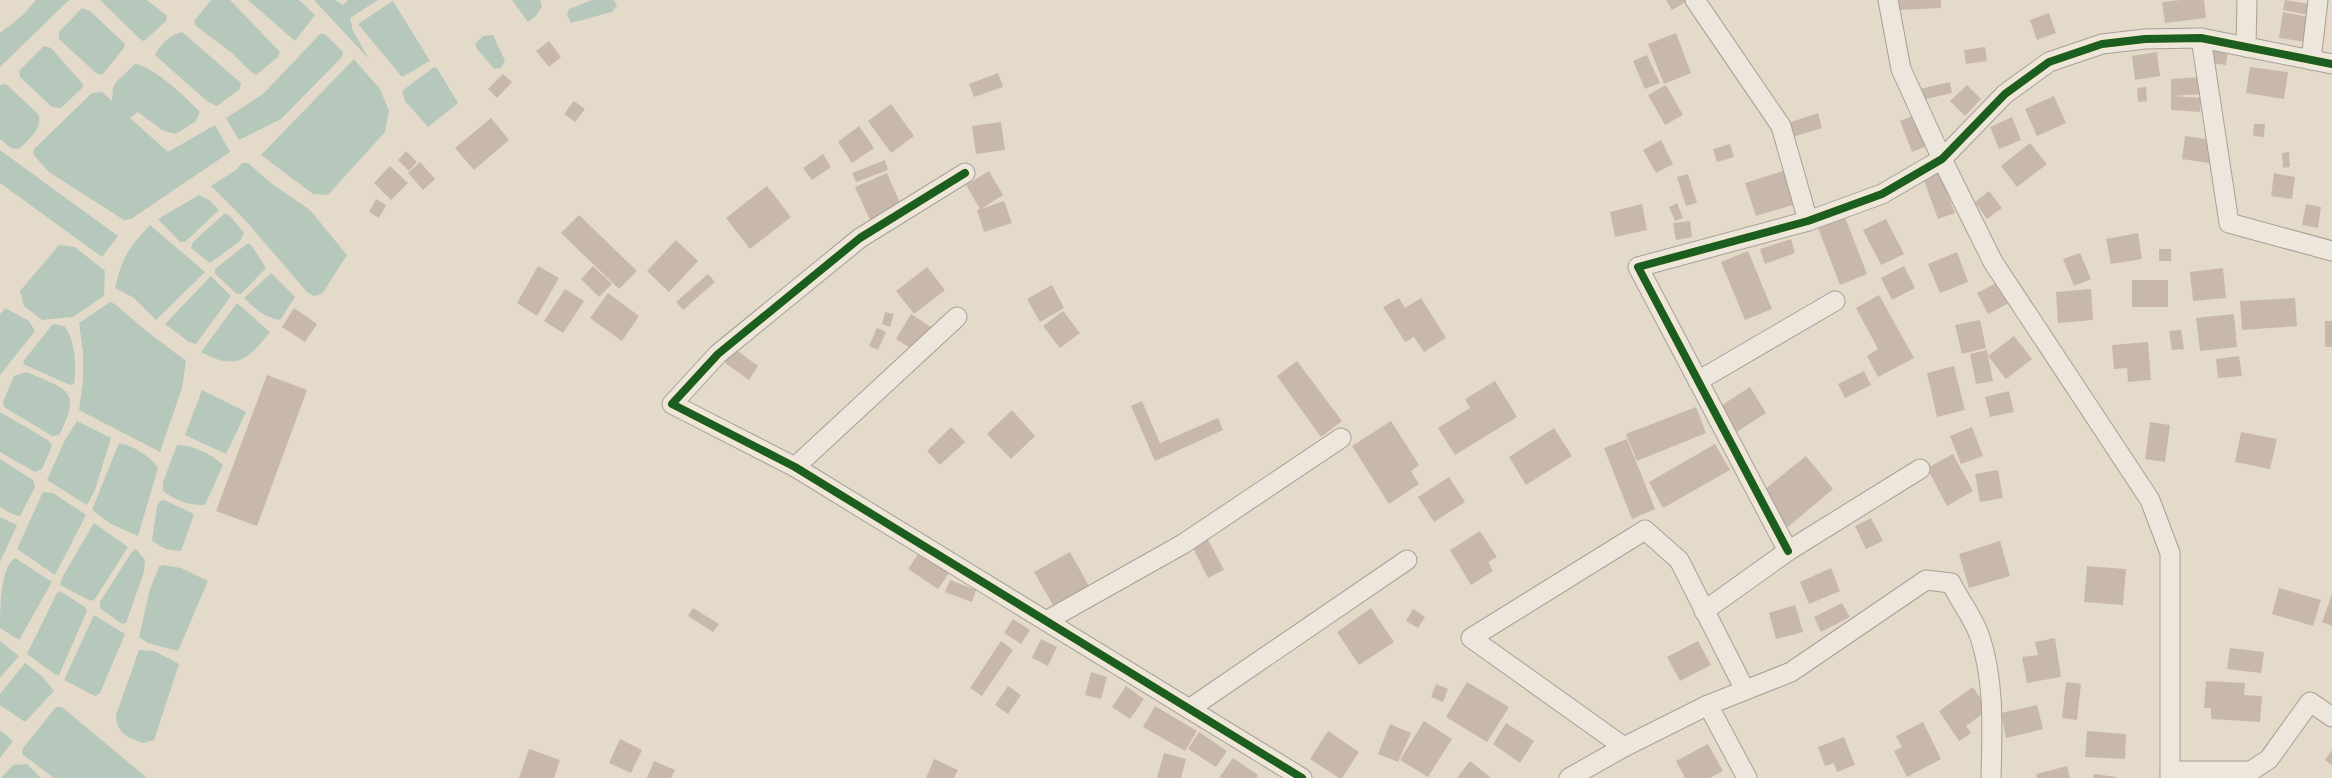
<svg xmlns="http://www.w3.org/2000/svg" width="2332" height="778" font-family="'Libre Baskerville',serif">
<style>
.water{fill:#b6c8bb}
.building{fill:#c8b8ab}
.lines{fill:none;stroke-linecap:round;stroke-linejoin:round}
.minor-casing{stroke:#a99f94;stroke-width:21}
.minor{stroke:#ece6dc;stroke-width:19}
.cycleway-casing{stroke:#f6e8cf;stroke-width:11}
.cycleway{stroke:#1b5e20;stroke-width:8}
</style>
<rect width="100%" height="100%" fill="#e4daca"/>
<g class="water">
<path d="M36,0H69L0,67V33L23,15Z"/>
<path d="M100,0H147L167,16L166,21L144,41L141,40Z"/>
<path d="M211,0H230L280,52L278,57L256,75L251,72L232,53L196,26L194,21Z"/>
<path d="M248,0H299L315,15L295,41Z"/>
<path d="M314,0H335L343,5L348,0H378L350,18L353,31L369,59Z"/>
<path d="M512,0H540L542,6L536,16L528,22Z"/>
<path d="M592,0H614L617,6L612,12L571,23L567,15L569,9Z"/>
<path d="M393,1L430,61L402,77L358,24Z"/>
<path d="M82,8L90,11L125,44L124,48L102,75L96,73L59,39V32Z"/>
<path d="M182,32L241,83L240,89L217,106L208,102L155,55C160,44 170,35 182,32Z"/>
<path d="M320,34H325L343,52L342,57L281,119L239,140L226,118L263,94Z"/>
<path d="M493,35L505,61L501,68L494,69L477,49L475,44L483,36Z"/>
<path d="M44,46L51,48L83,84V87L61,108L52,107L20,77L19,71Z"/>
<path d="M354,59L380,89L389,111L385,132L328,195L313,194L261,155Z"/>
<path d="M135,64C155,67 185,97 200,112L196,121L176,134L162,130L138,112L130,118L168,152L215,125L230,152L131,219L124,220L49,172L33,154L34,149L92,93L102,92L112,101L113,88L116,82Z"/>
<path d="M434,67L437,68L458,103L428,127L405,101L402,91Z"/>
<path d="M6,84L38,114C44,128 28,140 19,149L11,148L0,139V85Z"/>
<path d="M0,150L118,236L102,257L0,183Z"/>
<path d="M242,163H248L272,184L310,210L347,255L322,294L314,296L307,292L245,220L211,186L236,170Z"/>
<path d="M199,195L209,200L219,210L185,242H180L158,219Z"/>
<path d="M224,214L229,215L244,233L240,241L210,263L191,248L193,242Z"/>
<path d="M150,225L205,272L156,320L134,298L115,288C123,256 127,250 150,225Z"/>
<path d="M248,243L252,246L266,268L241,294H237L215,274V269Z"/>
<path d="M59,245L75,247L105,271L104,296L73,317L42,320L24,306L20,291Z"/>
<path d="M271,273L295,297L280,320C265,318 254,308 244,298Z"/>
<path d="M211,276L231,296L196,344L189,342L165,324Z"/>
<path d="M110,302L115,304L145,330L186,361L182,388L160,452L79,410L83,380V352L79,323Z"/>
<path d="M237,303L270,332C248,360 236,371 201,352Z"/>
<path d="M5,308L29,321L35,331L0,375V314Z"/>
<path d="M53,324L64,326C75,338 77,368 74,384L70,385L23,364L24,360Z"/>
<path d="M27,372C67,390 83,390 59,435L52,436L4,407L3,402L14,376Z"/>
<path d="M202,390L246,412L226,454L185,435Z"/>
<path d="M0,412L48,440L52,446L42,469L35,472L0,452Z"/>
<path d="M77,421L111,438L95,490L87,505L47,480L65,440Z"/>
<path d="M119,443C134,446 150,456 158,468L138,536L111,524L92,510Z"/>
<path d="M177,445C193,445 211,454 223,465L205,505C189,506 175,500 163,491V482Z"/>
<path d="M0,459L33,480L35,487L20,516L12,514L0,507Z"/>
<path d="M43,492L53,493L86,515L55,575L17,549Z"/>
<path d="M164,500L194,514L181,551L166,549L152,541L157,506L160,501Z"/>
<path d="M0,517L17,525L0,562Z"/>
<path d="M94,523L128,547L95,599L91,601L60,585L63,576Z"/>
<path d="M136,549L145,560L144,572L126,623L122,624L100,608V602L131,553Z"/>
<path d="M15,558L52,582L19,640L0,628C0,609 0,568 15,558Z"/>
<path d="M162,565L181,568L208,581L178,651L148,643L139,637L150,589L159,567Z"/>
<path d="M60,591L85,607L87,611L59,675H56L27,654L57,593Z"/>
<path d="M94,615L125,634L100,693L95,696L64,680Z"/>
<path d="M0,641L19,656L0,678Z"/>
<path d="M139,650L154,651L179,664L154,740L143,743C128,738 116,733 116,715Z"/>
<path d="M25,663L42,676L54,691L25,722L0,705V694Z"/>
<path d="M56,707H62L147,778H54L22,754L23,748Z"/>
<path d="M0,730L13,741L0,758Z"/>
<path d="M27,764L41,778H1L13,765Z"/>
</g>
<g class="building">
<path d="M1666,0H1689L1672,10Z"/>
<path d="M1897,0H1941V8L1898,10Z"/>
<path d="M2181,0H2204L2206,18L2165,23L2162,2Z"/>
<path d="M2285,0L2310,4L2308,15L2283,10Z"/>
<path d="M2283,12L2309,17L2306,42L2279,38Z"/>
<path d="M2049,13L2056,33L2037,40L2030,20Z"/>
<path d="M1676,33L1691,73L1664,84L1648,44Z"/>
<path d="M549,41L561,57L549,67L536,51Z"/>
<path d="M1985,47L1987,61L1966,64L1964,50Z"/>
<path d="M2207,48L2228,51L2226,65L2205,62Z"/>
<path d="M2157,52L2160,76L2135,80L2132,56Z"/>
<path d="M1647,55L1660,83L1645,89L1633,61Z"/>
<path d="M2250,67L2288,72L2284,99L2246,93Z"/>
<path d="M998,73L1003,87L974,97L969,84Z"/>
<path d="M503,74L512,82L497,98L488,89Z"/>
<path d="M2200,77L2201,94L2173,96L2201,98L2200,112L2171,110V79Z"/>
<path d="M1950,82L1952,93L1922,100L1920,89Z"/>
<path d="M1666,85L1683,115L1665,125L1648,95Z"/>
<path d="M1967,85L1981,99L1965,116L1950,101Z"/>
<path d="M2146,87L2147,101L2138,102L2137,88Z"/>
<path d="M2054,96L2066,123L2037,136L2025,109Z"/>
<path d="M574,101L585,109L575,122L564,114Z"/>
<path d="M891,104L914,136L891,153L868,121Z"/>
<path d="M1818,113L1822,128L1793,137L1788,123Z"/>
<path d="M1914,115L1927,146L1912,152L1900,121Z"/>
<path d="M2012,117L2021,140L1999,149L1990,127Z"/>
<path d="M491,118L509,140L474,170L455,148Z"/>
<path d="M1001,122L1005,150L976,154L972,126Z"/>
<path d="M2254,124H2265L2264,137L2253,136Z"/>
<path d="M859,126L874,148L852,163L838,142Z"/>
<path d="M2185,136L2212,140L2209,163L2182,159Z"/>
<path d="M1661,140L1673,164L1656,173L1643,150Z"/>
<path d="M2030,143L2047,164L2017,187L2001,166Z"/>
<path d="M1730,144L1734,157L1717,162L1713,149Z"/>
<path d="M406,151L417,162L409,171L398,160Z"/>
<path d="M2289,152L2290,167L2283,168L2282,153Z"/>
<path d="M823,154L831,167L812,180L803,168Z"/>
<path d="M885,160L888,170L856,182L852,173Z"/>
<path d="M420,162L435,179L423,190L408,173Z"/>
<path d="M390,166L408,183L391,200L374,183Z"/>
<path d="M1938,169L1955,213L1938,219L1922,175Z"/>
<path d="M1786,170L1796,204L1756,216L1745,183Z"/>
<path d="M989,171L1003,195L981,209L1004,201L1012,223L984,232L977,210L980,209L966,185Z"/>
<path d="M887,173L901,205L870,220L855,187Z"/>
<path d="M2274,173L2295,177L2292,199L2271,196Z"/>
<path d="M1688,174L1697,203L1686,206L1677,177Z"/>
<path d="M767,186L791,217L750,249L726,218Z"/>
<path d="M1989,191L2002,208L1987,219L1975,202Z"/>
<path d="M376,199L386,205L379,218L369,212Z"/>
<path d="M1677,203L1683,218L1675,221L1669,207Z"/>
<path d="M1642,204L1647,230L1615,237L1610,212Z"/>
<path d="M2306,204L2321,207L2318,228L2302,225Z"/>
<path d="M579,215L637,271L619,289L561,233Z"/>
<path d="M1845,217L1867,274L1840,285L1818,228Z"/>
<path d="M1886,219L1904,254L1881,265L1863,230Z"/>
<path d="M1690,221L1692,237L1676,240L1673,223Z"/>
<path d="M2138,233L2142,259L2111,264L2106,239Z"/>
<path d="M1791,239L1795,253L1765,264L1760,249Z"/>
<path d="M676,240L698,261L669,292L647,271Z"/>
<rect x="2159" y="249" width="12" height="12"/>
<path d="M1748,251L1772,309L1745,320L1721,262Z"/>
<path d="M1957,252L1968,282L1940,293L1928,264Z"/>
<path d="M2080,253L2091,279L2074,286L2063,259Z"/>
<path d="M538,266L559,278L537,316L517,303Z"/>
<path d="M593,266L612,284L599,297L581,279Z"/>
<path d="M1904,266L1915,288L1892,300L1881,278Z"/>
<path d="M927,267L945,290L914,314L896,291Z"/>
<path d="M2223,268L2226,298L2193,301L2190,272Z"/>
<path d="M708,274L715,282L683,310L676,302Z"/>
<rect x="2132" y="280" width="36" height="27"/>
<path d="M1998,282L2009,303L1988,314L1977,293Z"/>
<path d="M1052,285L1064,308L1040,322L1027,299Z"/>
<path d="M565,289L584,301L563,333L544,321Z"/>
<path d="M2091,289L2093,320L2058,323L2056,292Z"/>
<path d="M608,293L639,316L622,341L590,318Z"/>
<path d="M1879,295L1914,358L1878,377L1867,356L1878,349L1856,308Z"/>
<path d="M1399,298L1405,308L1421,298L1446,338L1424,352L1414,337L1405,342L1383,307Z"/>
<path d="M2295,298L2297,326L2242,330L2240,301Z"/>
<path d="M294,308L317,324L305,342L282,327Z"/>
<path d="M1063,311L1080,333L1060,348L1043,326Z"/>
<path d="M885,312L894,314L890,327L882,324Z"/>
<path d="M911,314L931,327L916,352L896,339Z"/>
<path d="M2234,314L2237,347L2200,351L2196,318Z"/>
<path d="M1980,320L1986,348L1962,354L1955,325Z"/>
<rect x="2325" y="321" width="7" height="26"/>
<path d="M877,328L886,332L878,350L869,346Z"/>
<path d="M2181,330L2184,349L2172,350L2169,331Z"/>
<path d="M2014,336L2032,359L2006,379L1988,356L1993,381L1976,384L1970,354L1987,350L1988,356Z"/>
<path d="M2148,342L2151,380L2128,382L2127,368L2114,369L2112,345Z"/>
<path d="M735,349L758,366L749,380L725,363Z"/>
<path d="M2239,356L2242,376L2218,378L2216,359Z"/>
<path d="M1297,361L1342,421L1321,437L1277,376Z"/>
<path d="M1954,366L1965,410L1937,417L1927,373Z"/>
<path d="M1864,371L1871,385L1845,398L1838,384Z"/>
<path d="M267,375L307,390L257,526L216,511Z"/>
<path d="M1495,381L1517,417L1455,455L1438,428L1470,408L1465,399Z"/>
<path d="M1750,387L1766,413L1735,433L1719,407Z"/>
<path d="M2009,391L2014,412L1990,417L1985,397Z"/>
<path d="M1142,401L1160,443L1218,418L1223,430L1155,461L1131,406Z"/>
<path d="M1696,407L1706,433L1637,461L1626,434Z"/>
<path d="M1012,410L1035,436L1011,459L987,434Z"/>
<path d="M1391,421L1419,465L1411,471L1419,484L1389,504L1352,446Z"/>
<path d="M2150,422L2170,425L2165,462L2145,459Z"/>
<path d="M951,427L965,442L940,465L927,451Z"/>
<path d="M1972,427L1983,456L1961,464L1950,436Z"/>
<path d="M1554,428L1572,456L1526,485L1509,457Z"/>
<path d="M2241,432L2277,439L2270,469L2235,462Z"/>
<path d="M1627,439L1655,509L1632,519L1604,448Z"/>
<path d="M1715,444L1730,470L1663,508L1649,482Z"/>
<path d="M1953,454L1973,491L1947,506L1927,468Z"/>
<path d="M1806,456L1833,489L1788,527L1760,493Z"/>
<path d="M1998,470L2003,498L1980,502L1975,474Z"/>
<path d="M1449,477L1465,502L1434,522L1418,497Z"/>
<path d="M1871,518L1883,541L1866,549L1855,526Z"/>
<path d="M1480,531L1497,557L1488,562L1493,571L1471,585L1450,550Z"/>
<path d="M1207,538L1224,570L1208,578L1192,546Z"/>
<path d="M2000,541L2010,576L1969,588L1959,554Z"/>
<path d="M920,551L950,572L938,589L908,569Z"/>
<path d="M1070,552L1089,586L1053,605L1034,572Z"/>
<path d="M2087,566L2126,569L2123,605L2084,602Z"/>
<path d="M1831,568L1840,591L1809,604L1800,582Z"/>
<path d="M950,580L976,590L972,602L945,592Z"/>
<path d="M2279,588L2321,600L2313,626L2272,614Z"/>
<path d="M2332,594V626L2322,622Z"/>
<path d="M1842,603L1850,617L1821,632L1814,617Z"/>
<path d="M1795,605L1803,632L1776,639L1769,613Z"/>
<path d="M693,608L719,624L713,632L688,616Z"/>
<path d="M1371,608L1394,642L1359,665L1337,632Z"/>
<path d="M1413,609L1425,617L1418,628L1406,621Z"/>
<path d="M1013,619L1030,630L1021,644L1004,633Z"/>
<path d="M2055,638L2061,677L2027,683L2022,657L2038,655L2035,642Z"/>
<path d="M1041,639L1057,647L1048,666L1032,658Z"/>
<path d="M1001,641L1013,650L982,696L970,688Z"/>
<path d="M1698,641L1711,665L1680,681L1667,657Z"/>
<path d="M2230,648L2264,652L2261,673L2227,669Z"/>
<path d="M1091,672L1107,677L1101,699L1085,695Z"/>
<path d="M2206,681L2245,683L2244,695L2262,696L2260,722L2211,719V708H2204Z"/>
<path d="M1467,682L1509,707L1487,742L1446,717Z"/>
<path d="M2066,682L2081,684L2077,720L2062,718Z"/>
<path d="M1436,684L1448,689L1443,702L1431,697Z"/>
<path d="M1008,686L1021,695L1008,714L995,705Z"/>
<path d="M1126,686L1144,699L1130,719L1112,707Z"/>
<path d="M1973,687L1988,710L1966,726L1971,733L1959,741L1939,711Z"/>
<path d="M2037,705L2043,729L2006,738L2001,713Z"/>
<path d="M1155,706L1197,731L1185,751L1143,727Z"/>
<path d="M1424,721L1452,739L1428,777L1400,760Z"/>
<path d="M1923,722L1941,759L1907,777L1894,751L1902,747L1896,736Z"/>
<path d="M1506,723L1534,741L1520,763L1493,744Z"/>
<path d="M1390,724L1411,733L1398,762L1378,754Z"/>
<path d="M1328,731L1359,752L1342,778H1339L1310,759Z"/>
<path d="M2087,731L2126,734L2125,759L2085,757Z"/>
<path d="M1199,732L1227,751L1216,767L1188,749Z"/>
<path d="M1844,737L1855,765L1837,772L1834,763L1825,766L1818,747Z"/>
<path d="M620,739L642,750L631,773L609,763Z"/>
<path d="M1708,744L1723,771L1710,778H1685L1676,761Z"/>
<path d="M529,749L560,760L554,778H519Z"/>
<path d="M2332,750V765L2325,760Z"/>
<path d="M1164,753L1186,759L1181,778H1157Z"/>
<path d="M1233,758L1258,775L1256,778H1219Z"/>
<path d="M934,759L958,770L954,778H926Z"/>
<path d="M654,761L675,770L671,778H647Z"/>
<path d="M1470,761L1491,778H1457Z"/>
<path d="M2067,766L2070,778H2037L2036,774Z"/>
<path d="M2094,774L2116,777V778H2093Z"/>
</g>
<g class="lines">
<defs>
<g id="minor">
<path d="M1695,0L1781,126L1808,221"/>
<path d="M1888,0L1901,69L1942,159L1993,262L2150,500L2170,553V778"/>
<path d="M2201,38L2229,223L2332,251"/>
<path d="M2246,47L2247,0"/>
<path d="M2311,60L2318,0"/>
<path d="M965,173L860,238L718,354L672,404L795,467L1302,778"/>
<path d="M1698,381L1835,301"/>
<path d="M795,467L957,317"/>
<path d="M1788,551L1638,267L1808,221L1882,194L1942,159L2005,94L2049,62L2102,44L2145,39L2201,38L2332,64"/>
<path d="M1704,611L1788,551L1920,469"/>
<path d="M1046,621L1183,544L1341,438"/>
<path d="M1189,709L1407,560"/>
<path d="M1624,747L1471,638L1645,530L1679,560L1745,690"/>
<path d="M2170,771H2251L2269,759L2310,702L2332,717"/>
<path d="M1569,778L1624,747L1708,705"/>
<path d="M1747,778L1708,705L1791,672L1926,580L1951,583C1960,601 1974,619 1980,637C1995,683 1992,731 1991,778"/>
</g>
</defs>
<use href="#minor" class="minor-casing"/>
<use href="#minor" class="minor"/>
<defs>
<g id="cycleway">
<path d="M965,173L860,238L718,354L672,404L795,467L1302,778"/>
<path d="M1788,551L1638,267L1808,221L1882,194L1942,159L2005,94L2049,62L2102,44L2145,39L2201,38L2332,64"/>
</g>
</defs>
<use href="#cycleway" class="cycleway-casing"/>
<use href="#cycleway" class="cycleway"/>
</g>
</svg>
